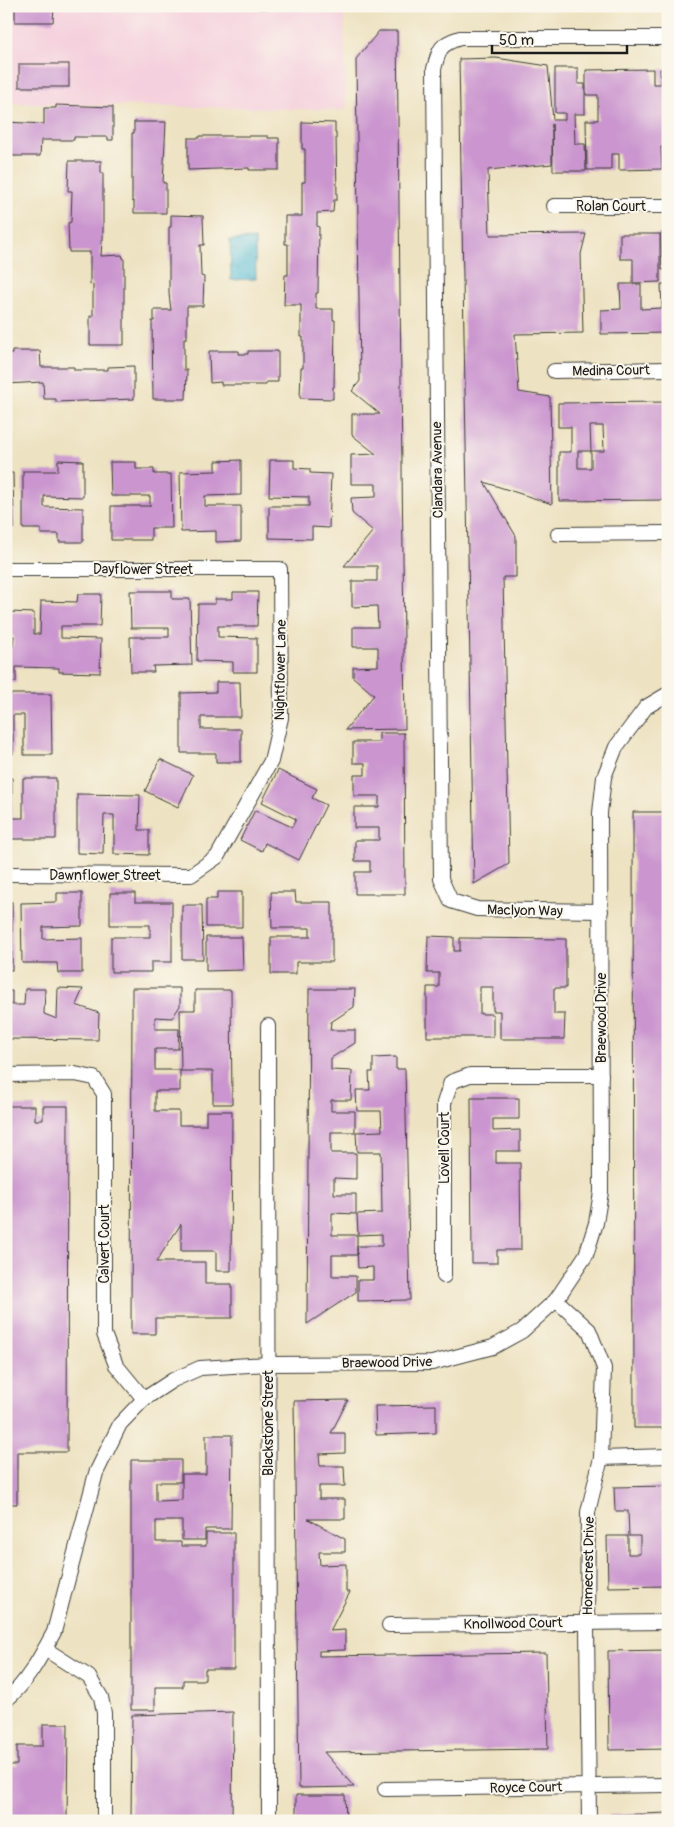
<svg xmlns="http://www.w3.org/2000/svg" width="674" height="1827" font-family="Pangolin,sans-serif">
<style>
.built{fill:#f4cfdd}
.water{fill:url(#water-ripples);stroke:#396c78}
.building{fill:#cb96cf;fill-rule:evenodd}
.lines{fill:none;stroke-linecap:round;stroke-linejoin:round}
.street-casing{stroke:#3b3a35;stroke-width:16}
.street{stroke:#fff;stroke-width:14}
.labels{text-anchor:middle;stroke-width:4;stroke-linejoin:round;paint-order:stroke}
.street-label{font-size:14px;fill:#1c1c1c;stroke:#fbf7ec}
</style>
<defs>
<pattern id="water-ripples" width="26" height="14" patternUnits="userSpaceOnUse" patternTransform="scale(1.25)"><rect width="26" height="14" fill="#56bcd4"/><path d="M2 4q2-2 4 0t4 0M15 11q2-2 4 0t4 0" fill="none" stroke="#4aa1b5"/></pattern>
</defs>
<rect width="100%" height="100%" fill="#fbf7ec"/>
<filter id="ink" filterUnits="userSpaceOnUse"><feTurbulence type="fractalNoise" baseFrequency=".02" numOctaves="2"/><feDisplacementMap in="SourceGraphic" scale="10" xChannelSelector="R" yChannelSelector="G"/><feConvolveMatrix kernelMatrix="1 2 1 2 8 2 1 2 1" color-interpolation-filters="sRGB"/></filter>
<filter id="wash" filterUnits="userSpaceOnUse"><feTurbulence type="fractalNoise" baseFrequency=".0096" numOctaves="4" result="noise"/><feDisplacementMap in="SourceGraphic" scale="20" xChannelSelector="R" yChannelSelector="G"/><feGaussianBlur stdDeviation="1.12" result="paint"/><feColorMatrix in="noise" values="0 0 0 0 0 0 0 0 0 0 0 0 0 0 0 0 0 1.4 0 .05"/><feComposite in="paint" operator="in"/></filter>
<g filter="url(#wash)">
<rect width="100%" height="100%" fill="#ede2c1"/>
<path class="built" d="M6,6H344L346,110L6,103Z"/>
<path class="water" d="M255,239L256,279L231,280L230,240Z"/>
<g id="blocks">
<g class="building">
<path d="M15,6H54L53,22H15Z"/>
<path d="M258,6H331V10L258,9Z"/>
<path d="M379,31H397L405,729L345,730L374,695L353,677V667L378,666V647H353V627H378L377,606L352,607V581H377V566H344L373,531L352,513L351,498L376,497V484H351V455L376,454L352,435V414H380L352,391L360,381L356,59Z"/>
<path d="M496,58L548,66L553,120H565V113H555V68H578V84H585V114H574L575,144H585L586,171H553L552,124V164L488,170L490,235L586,234L581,254L583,333L515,334L519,392L550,397L552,504L484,482L516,536V577H503L509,864L474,884L459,59Z"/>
<rect x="19" y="64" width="50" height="23"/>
<path d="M653,69V84H661L660,69H668V147H661L662,169L619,170V154H611V170H587L586,120H598V95H586V70Z"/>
<path d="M56,105L113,107V140H108V137H74V140H41L40,156H12V153H6V122L44,124V108H56Z"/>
<path d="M134,122H166L163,183H166V213H134V202L132,201V133H134Z"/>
<path d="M302,122L335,123V133H336L337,200H334L333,212L317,213V226L319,227L318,293H316V309H333V320H335L334,387H333V399L300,398L301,368H303V337H301V305H284L285,275H288V244H285V216H302V182H305V149H302Z"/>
<path d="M200,136H268V138H279V170H249V168L188,170V138H199Z"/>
<path d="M69,161H101V173H103V240H102L101,256L122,255L123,258H124V345H90V316H93V284L90,285V252H69L68,223L71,222L72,191H68Z"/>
<path d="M171,215L203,216L204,245H200L201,276L204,277L203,306H187V338H184V370H187L186,399H153L152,321H154V310H171L169,294V227H171Z"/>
<path d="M661,233H668V269L662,270Z"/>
<path d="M620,234H660V282L633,283V259H620Z"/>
<path d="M620,284H641V309L662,308L661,284H668V333L601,334V310L621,309Z"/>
<path d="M12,351H40L41,367H74V370H108V367L134,366V399L56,402V399H44L43,382L6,384V354H12Z"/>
<path d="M209,351H239V354H248V351H278V382H266V385H221V382L210,383Z"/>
<path d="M668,402V500L559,501V452H571V427H558V403ZM590,426H603L604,451H591V468H578V451H591Z"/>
<path d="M58,460L83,461V497L44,496V507L83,508V542H59V534H41V529H23V471H58Z"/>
<path d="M241,460V495L205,496V506H241V541L216,542V531L181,532L180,472L216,471V461Z"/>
<path d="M270,460H294V468L310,469V473L331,474L329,528L312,527V539L269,538V506H309V497L269,496Z"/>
<path d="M110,462H136V469H154V474H171L172,528H151V540H111V506H150V496H111Z"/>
<path d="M6,473H13L14,528H6Z"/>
<path d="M130,591H172V599H190L192,665L153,666L154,672H131L130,637H169V628H131Z"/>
<path d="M233,592H258L257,626H218V637L257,638V672H233V662L197,661L198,604H215V599H233Z"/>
<path d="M78,594H101L100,626H61V638L101,639L100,673L59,672V668L16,667V682H6V646H13L14,636H6V601H9V612L34,613V634H40L41,601L77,602Z"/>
<path d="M216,682H240L241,717H201V729H241V762H216V753H181V693L216,692Z"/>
<path d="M6,694H51L52,755H24V715H13V754H6Z"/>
<path d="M379,733H404L405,894H355V872H370V861H355V840H379V828H354V807H379V796H354V775H365V763H353V742H379Z"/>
<path d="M160,759L193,775L178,807L145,791Z"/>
<path d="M278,770L317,789L312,798L326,805L299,860L265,843L262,851L240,840L255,810L292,827L296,819L262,802Z"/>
<path d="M6,778H12V818H23V778H56V839H6Z"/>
<path d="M77,794L140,795L139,830H149V855L114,854V815H104L103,854L77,853Z"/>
<path d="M633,812H668V1428H634Z"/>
<path d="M217,892H242V927H206V899H217Z"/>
<path d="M271,892H295L296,902H332V962H296V974H271V937H310V928H272Z"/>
<path d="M57,893H82V926L43,927V939L82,938V973H58L57,963H22L21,903L57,902Z"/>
<path d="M110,893H135V902H172V962H151V972H111V937H150V925H110Z"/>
<rect x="6" y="902" width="6" height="68"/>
<path d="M182,905H202L203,959H182Z"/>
<path d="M428,936L454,937V951H460V938L566,939V988H554V1014H565L564,1039H500V1011H493V987H480V1014H493V1037H427V987H439V973H427Z"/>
<path d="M206,937H242L243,970L206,971Z"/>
<path d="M58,988L83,989L76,1005L99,1013L98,1040L6,1039V991H12V1005H24L25,989H45L44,1014L57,1019Z"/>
<path d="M132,988H180V1006L172,1018L155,1017V1029H179L178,1049H155V1070H180V1091H155V1111H179V1125H206V1111H232L231,1271H216V1251H181V1224L156,1262H205V1284H232V1318H155V1334H131Z"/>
<path d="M309,989H355L354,1007L331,1022L330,1030H355V1043L331,1058V1070L352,1071L351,1100H331V1111H355V1132H331V1153H356V1179L334,1178V1194H356V1214L332,1213V1235H357V1255H332V1276H356V1292L307,1324Z"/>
<path d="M195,990H231L232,1104H213V1071H181L180,1010H195Z"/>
<path d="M396,1057V1069H405L410,1300L358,1301V1280H373V1267L358,1268L357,1246H382V1234L358,1235L357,1214L382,1213L381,1152H357L356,1132L382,1131L381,1111H357L356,1090H370L369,1072H373V1058Z"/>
<path d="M471,1098H519V1119H493V1131L520,1130V1151H496V1163H520L521,1250H497V1263H472Z"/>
<path d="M6,1106H35V1120H43V1106H68L67,1452H17V1504H6Z"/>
<path d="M348,1400L331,1433H345V1453L319,1454L320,1466H344L345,1486H319V1499H345V1519H308L345,1539V1552H319L320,1565L346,1564V1592H350L330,1631L345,1630V1650L319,1651V1656L546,1653L548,1749L324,1752L354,1787L299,1788L294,1401Z"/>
<path d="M436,1405V1433L376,1435L375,1406Z"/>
<path d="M206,1435H232L231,1529H205V1540H182V1521H156V1542H181V1546H206V1533H234V1669H205V1680H183V1687H155V1710H131V1460H181V1482H156V1501L182,1500V1474H206Z"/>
<path d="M668,1486V1586L608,1587L607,1536H628V1554H640V1536H629L628,1511H615L614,1487Z"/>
<path d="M668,1650V1749L609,1750L608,1651Z"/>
<path d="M233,1712L232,1821H131L132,1715Z"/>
<path d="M43,1724H68L67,1821H6V1765H17V1746H43Z"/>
<path d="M296,1795H345L346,1821H296Z"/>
<path d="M668,1813V1821H642V1814Z"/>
<path d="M641,1814V1821H609V1815Z"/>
<path d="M543,1818V1821H412V1819Z"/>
</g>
</g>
</g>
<g filter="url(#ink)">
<use href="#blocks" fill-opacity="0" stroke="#3b3a35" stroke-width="1"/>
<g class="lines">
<defs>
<g id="street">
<path d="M554,206H668"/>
<path d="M554,371L668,369"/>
<path d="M558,534L668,533"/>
<path d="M6,569H280L281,718L271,761L217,857L191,875L6,874"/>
<path d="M601,911L477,909L451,901L441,879L434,69C439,49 440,44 460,38H668"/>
<path d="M268,1026L269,1821"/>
<path d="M6,1075L75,1074L94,1078L104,1094V1334L116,1365L144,1399"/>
<path d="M444,1276V1103L451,1082L470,1075H601"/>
<path d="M556,1300L589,1330L604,1368L601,1458L588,1512L587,1623L589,1821"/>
<path d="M601,1458L668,1456"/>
<path d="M389,1625L668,1622"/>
<path d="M45,1649L89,1677L101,1697L104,1713V1821"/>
<path d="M6,1700C27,1683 41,1656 54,1632L96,1473L120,1424L144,1399L173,1380L200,1368L268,1364L432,1363L493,1347L522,1331L556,1300L586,1255L596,1223L601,1192L600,813L604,777L616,747L646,707L668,694"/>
<path d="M385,1789L668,1785"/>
</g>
</defs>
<use href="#street" class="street-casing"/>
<use href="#street" class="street"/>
</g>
</g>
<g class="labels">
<g class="street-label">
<text x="611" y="211">Rolan Court</text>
<text transform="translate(611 370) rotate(-1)" y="5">Medina Court</text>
<text transform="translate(437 470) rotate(-91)" y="5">Clandara Avenue</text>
<text x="143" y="574">Dayflower Street</text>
<text transform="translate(280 670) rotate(-89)" y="5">Nightflower Lane</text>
<text x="105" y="880">Dawnflower Street</text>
<text transform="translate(525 910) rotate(1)" y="5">Maclyon Way</text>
<text transform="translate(601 1018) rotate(-90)" y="5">Braewood Drive</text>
<text transform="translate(444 1148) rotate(-90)" y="5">Lovell Court</text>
<text transform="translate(104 1244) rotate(-90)" y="5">Calvert Court</text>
<text transform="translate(387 1362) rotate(-1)" y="5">Braewood Drive</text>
<text transform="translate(268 1423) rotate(-90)" y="5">Blackstone Street</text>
<text transform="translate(588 1566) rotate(-89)" y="5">Homecrest Drive</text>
<text transform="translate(513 1623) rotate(-1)" y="5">Knollwood Court</text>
<text transform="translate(526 1787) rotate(-1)" y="5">Royce Court</text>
</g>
</g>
<rect width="674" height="1827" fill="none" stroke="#fbf7ec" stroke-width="25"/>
<path d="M492 45v8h135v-8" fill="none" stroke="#1c1c1c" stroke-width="2.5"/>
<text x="499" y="45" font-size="15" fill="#1c1c1c" stroke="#fbf7ec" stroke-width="4" paint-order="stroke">50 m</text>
</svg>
